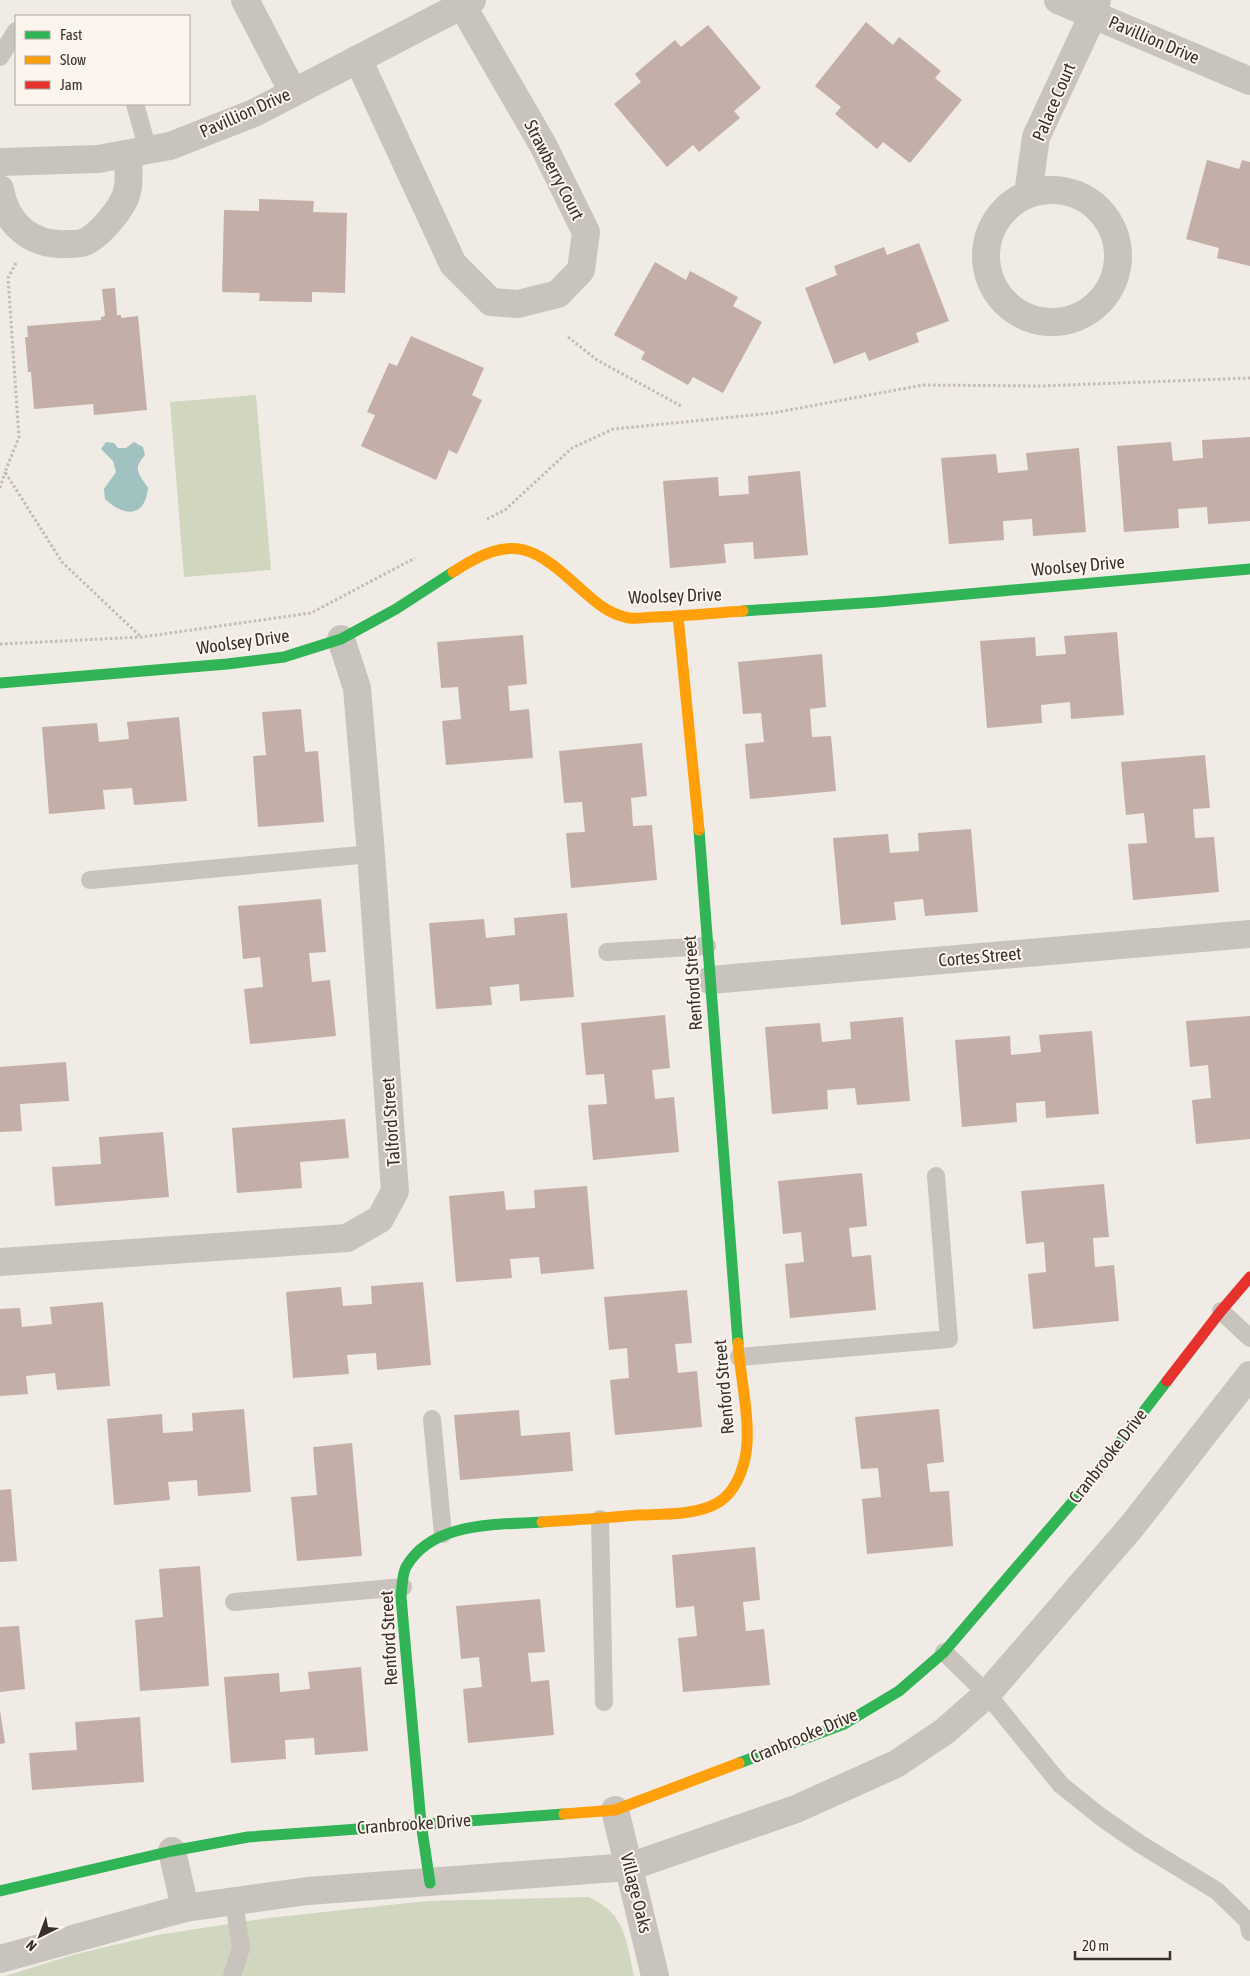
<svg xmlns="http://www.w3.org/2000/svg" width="1250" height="1976" font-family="'Asap Condensed',sans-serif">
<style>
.green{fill:#d1d6bf}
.water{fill:#a1c2c1}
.building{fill:#c3afa7}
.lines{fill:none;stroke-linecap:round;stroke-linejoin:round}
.path{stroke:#c2bbb6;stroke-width:3;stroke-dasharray:2.5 2.5;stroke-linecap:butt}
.lane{stroke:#c9c3be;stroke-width:18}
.street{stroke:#c9c3be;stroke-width:28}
.fast{stroke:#30b455;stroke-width:11}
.slow{stroke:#ff9f0a;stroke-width:11}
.jam{stroke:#e5322d;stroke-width:11}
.labels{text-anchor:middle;stroke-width:4;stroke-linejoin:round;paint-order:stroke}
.street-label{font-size:18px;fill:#3b302b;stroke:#fbf5ee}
</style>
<rect width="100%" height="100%" fill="#f0ebe5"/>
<g class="green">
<path d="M256,395L271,570L184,577L170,402Z"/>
<path d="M588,1897C626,1913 626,1941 634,1976H5L76,1954L157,1935L268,1918L427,1901Z"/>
</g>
<path class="water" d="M106,442L114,443L118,448H126L134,442L143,447L145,455C132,470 139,473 148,488C145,518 124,517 105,499L104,489L116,472L113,461L101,449Z"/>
<g class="building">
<path d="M866,22L893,45L899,37L941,71L935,78L962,100L910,163L883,142L877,149L835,114L841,107L815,86Z"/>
<path d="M708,25L761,88L734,111L740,118L699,152L693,145L667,167L614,104L641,82L635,74L675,40L681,47Z"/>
<path d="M1207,160L1239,169L1242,160L1250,162V266L1217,258L1219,248L1186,239Z"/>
<path d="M259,199L314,201L313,212L347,213L345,293L312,292V302L259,301L260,293L222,292L224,210L259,211Z"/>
<path d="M919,243L949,321L916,333L919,342L869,361L865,352L834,364L805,288L837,275L834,266L884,247L887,255Z"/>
<path d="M655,262L686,280L690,271L738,297L733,306L762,322L723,393L693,377L688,385L641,359L645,352L614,335Z"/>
<path d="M115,288L117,315H121V318L138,316L147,410L94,415L93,404L34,409L31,372H28L25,337H28L27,326L101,320V317L105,316L102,289Z"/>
<path d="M411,336L484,368L472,395L482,400L457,454L449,450L436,480L361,446L375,415L367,412L389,363L397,366Z"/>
<path d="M1250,437V521L1208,524L1207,507L1178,509L1179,528L1124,532L1117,446L1171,442L1173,461L1203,458L1202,440Z"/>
<path d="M1079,448L1086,532L1033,536L1032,519L1003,521L1004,540L949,544L941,458L996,454L998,473L1028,470L1026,453Z"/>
<path d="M800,471L808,555L754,559L753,542L724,544L726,563L670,568L663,481L718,477L719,496L749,494L748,476Z"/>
<path d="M1117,632L1124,715L1071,719L1070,702L1041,705L1042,723L987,728L980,641L1035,637L1036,656L1066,654L1064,636Z"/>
<path d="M523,635L527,684L508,686L510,711L529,709L533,758L446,765L442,721L461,719L458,687L441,688L437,642Z"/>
<path d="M822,654L826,707L810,709L812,737L831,736L836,791L750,799L745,744L764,742L761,713L743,714L738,662Z"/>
<path d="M301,709L305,752L318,751L324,822L258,827L253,756L266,755L262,712Z"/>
<path d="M179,717L187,801L134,805L132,788L103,790L105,809L49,814L42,727L97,723L99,742L129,739L127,722Z"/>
<path d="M642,743L647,796L631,798L633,826L652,825L657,880L571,888L566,833L585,832L582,802L564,803L559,751Z"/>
<path d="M1205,755L1210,808L1193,809L1195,838L1214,837L1219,892L1133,900L1128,844L1147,843L1144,813L1126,815L1121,762Z"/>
<path d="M971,829L978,912L925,916L923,899L894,902L896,920L841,925L833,838L888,834L890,853L919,851L918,833Z"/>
<path d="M321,899L326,952L309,953L312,982L330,980L336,1036L250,1044L244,989L263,987L260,957L243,959L238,906Z"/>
<path d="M567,913L574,997L520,1001L519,984L490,987L492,1005L436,1009L429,923L484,919L486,938L515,935L514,918Z"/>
<path d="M665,1015L670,1068L652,1070L655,1099L674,1097L679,1152L593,1160L588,1105L607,1104L604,1074L586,1075L581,1023Z"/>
<path d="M1250,1016V1139L1196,1144L1192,1100L1211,1098L1208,1065L1190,1067L1186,1021Z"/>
<path d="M903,1017L910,1101L857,1105L855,1088L827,1090L828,1109L772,1114L765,1027L820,1023L822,1042L851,1039L850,1022Z"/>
<path d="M1092,1031L1099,1114L1046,1118L1045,1101L1016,1103L1017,1122L962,1127L955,1040L1010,1036L1011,1055L1041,1052L1039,1035Z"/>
<path d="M66,1062L69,1101L20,1104L22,1131L0,1132V1067Z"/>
<path d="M345,1119L349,1158L300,1162L302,1188L237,1193L232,1128Z"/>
<path d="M163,1132L169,1197L55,1206L52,1167L101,1164L99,1137Z"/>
<path d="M862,1173L867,1226L849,1228L852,1257L871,1255L876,1310L790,1318L785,1264L804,1262L801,1232L783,1234L778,1181Z"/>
<path d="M1104,1184L1109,1237L1093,1238L1095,1267L1114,1265L1119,1321L1033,1329L1028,1274L1046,1272L1044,1242L1026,1244L1021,1191Z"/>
<path d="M587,1186L594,1269L541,1274L539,1257L510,1259L512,1278L456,1282L449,1196L504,1191L506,1210L535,1208L534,1190Z"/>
<path d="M423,1282L431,1365L377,1370L376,1353L347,1355L349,1374L293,1378L286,1292L341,1287L343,1306L372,1304L371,1286Z"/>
<path d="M687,1290L692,1343L675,1344L678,1373L697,1371L702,1427L615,1435L610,1380L629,1378L627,1348L609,1350L604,1297Z"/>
<path d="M103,1302L110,1386L57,1390L55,1373L26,1376L28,1394L0,1396V1309L20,1308L22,1327L52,1324L50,1307Z"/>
<path d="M244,1409L251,1492L198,1496L197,1480L168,1482L170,1500L114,1505L107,1419L162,1414L163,1433L193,1431L192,1413Z"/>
<path d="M939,1409L944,1462L927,1464L930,1492L949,1491L953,1546L867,1554L862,1499L881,1497L878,1468L861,1469L855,1417Z"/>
<path d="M519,1410L521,1436L570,1432L573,1471L460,1480L454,1415Z"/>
<path d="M352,1443L362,1556L297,1561L291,1497L317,1495L313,1447Z"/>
<path d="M11,1489L17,1561L0,1562V1490Z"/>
<path d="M755,1547L760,1600L743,1602L746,1631L764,1629L770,1685L683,1692L678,1638L697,1636L694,1606L676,1608L672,1555Z"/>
<path d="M200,1566L209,1686L140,1691L135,1620L163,1617L159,1569Z"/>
<path d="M540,1599L545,1652L528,1653L531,1682L549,1680L554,1735L468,1743L463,1689L482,1687L479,1657L461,1659L456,1606Z"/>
<path d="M19,1626L25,1689L0,1692V1627Z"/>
<path d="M361,1667L368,1751L315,1755L314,1738L285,1740L286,1759L231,1763L224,1677L279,1673L280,1692L310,1689L308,1672Z"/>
<path d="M0,1710L5,1743L0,1744Z"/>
<path d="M140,1717L144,1782L32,1790L29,1753L77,1750L75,1722Z"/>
</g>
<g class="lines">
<g class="path">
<path d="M16,263L8,278L19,437L5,472L62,562L141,637"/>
<path d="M568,337L597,360L683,407"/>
<path d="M0,488L5,472"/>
<path d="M487,519L505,510L572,448L613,429L773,413L923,385L1040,386L1250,378"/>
<path d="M0,644L142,637L311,613L415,558"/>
</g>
<g class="lane">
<path d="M0,57L16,31"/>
<path d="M135,104L148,150"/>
<path d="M90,880L371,854"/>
<path d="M607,952L707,946"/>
<path d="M1221,1311L1250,1338"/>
<path d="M739,1357L949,1339L936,1176"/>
<path d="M432,1419L443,1534"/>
<path d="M600,1519L604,1702"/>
<path d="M234,1602L403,1587"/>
<path d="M944,1652L987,1694L1061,1785L1101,1817L1140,1844L1217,1891L1248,1921L1250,1932"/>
<path d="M232,1976L241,1948L234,1901"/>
</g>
<g class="street">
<path d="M245,0L293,92"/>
<path d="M1058,0L1250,81"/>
<path d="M358,59L453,264L491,302L518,304L558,294L581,270L586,232L543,145L462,5"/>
<path d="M0,162L98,159L170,146L254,113L472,0"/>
<path d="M0,189C6,224 31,246 67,244C71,244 78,244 82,243C98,238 123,208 127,192C130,181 128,165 128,154"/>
<circle cx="1052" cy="256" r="66"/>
<path d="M1028,194L1036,137L1093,15L1097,0"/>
<path d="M710,980L1250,934"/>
<path d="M0,1262L347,1238L380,1219L395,1191L371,854L357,688L341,639"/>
<path d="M615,1810L655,1976"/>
<path d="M172,1851L185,1908"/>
<path d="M0,1959L185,1908L308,1891L629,1867L796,1809L896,1764L945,1731L987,1694L1132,1526L1250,1375"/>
</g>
<g class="fast">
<path d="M743,611L878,602L1250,569"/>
<path d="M0,683L227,664L284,657L341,639L396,609L453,572"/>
<path d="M699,830L738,1343"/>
<path d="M739,1763L844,1724L899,1691L944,1652L1087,1485L1167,1381"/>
<path d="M430,1883L421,1823L401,1597C402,1588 402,1574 406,1567C432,1521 497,1525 542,1522"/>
<path d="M0,1891L172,1851L248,1837L564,1814"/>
</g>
<g class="slow">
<path d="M453,572C514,532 534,546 583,591C596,602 607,613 625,617C633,620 646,617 655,617C684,616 714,613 743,611"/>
<path d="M678,616L699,830"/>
<path d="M542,1522C574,1520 606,1518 637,1515C663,1514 696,1516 719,1502C735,1492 743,1471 746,1453C751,1421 740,1377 738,1343"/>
<path d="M564,1814L615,1810L739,1763"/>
</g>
<path class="jam" d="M1167,1381L1221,1311L1250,1277"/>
</g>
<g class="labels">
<g class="street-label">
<text transform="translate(1154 40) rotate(23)" y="6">Pavillion Drive</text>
<text transform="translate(1054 102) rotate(-67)" y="6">Palace Court</text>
<text transform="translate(245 113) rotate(-24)" y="6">Pavillion Drive</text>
<text transform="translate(554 170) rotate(63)" y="6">Strawberry Court</text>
<text transform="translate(1078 566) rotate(-5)" y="6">Woolsey Drive</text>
<text transform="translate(675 596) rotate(-2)" y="6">Woolsey Drive</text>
<text transform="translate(243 642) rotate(-8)" y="6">Woolsey Drive</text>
<text transform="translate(980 957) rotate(-5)" y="6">Cortes Street</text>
<text transform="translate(693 983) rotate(-94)" y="6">Renford Street</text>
<text transform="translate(391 1122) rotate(-94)" y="6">Talford Street</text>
<text transform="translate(724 1387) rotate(-95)" y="6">Renford Street</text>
<text transform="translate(1108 1456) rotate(-52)" y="6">Cranbrooke Drive</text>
<text transform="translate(389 1638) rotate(-93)" y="6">Renford Street</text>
<text transform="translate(804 1736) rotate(-23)" y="6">Cranbrooke Drive</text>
<text transform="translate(414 1824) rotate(-4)" y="6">Cranbrooke Drive</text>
<text transform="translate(636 1893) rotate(76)" y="6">Village Oaks</text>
</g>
</g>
<rect x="15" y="15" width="175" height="90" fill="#fbf5ee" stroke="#aea6a0"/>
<rect x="25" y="31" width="25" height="8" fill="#30b455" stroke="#aea6a0"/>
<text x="60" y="40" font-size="15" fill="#3b302b">Fast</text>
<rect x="25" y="56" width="25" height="8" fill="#ff9f0a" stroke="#aea6a0"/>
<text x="60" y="65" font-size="15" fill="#3b302b">Slow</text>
<rect x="25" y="81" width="25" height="8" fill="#e5322d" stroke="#aea6a0"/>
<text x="60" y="90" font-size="15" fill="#3b302b">Jam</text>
<g transform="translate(40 1936) rotate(222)" stroke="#fbf5ee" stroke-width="4" paint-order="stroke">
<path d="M0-4L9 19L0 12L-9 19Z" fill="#3b302b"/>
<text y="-8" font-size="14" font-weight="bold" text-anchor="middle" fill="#3b302b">N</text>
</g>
<path d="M1075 1951v8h95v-8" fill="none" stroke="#3b302b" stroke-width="2.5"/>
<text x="1082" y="1951" font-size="15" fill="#3b302b" stroke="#fbf5ee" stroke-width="4" paint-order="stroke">20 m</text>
</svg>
